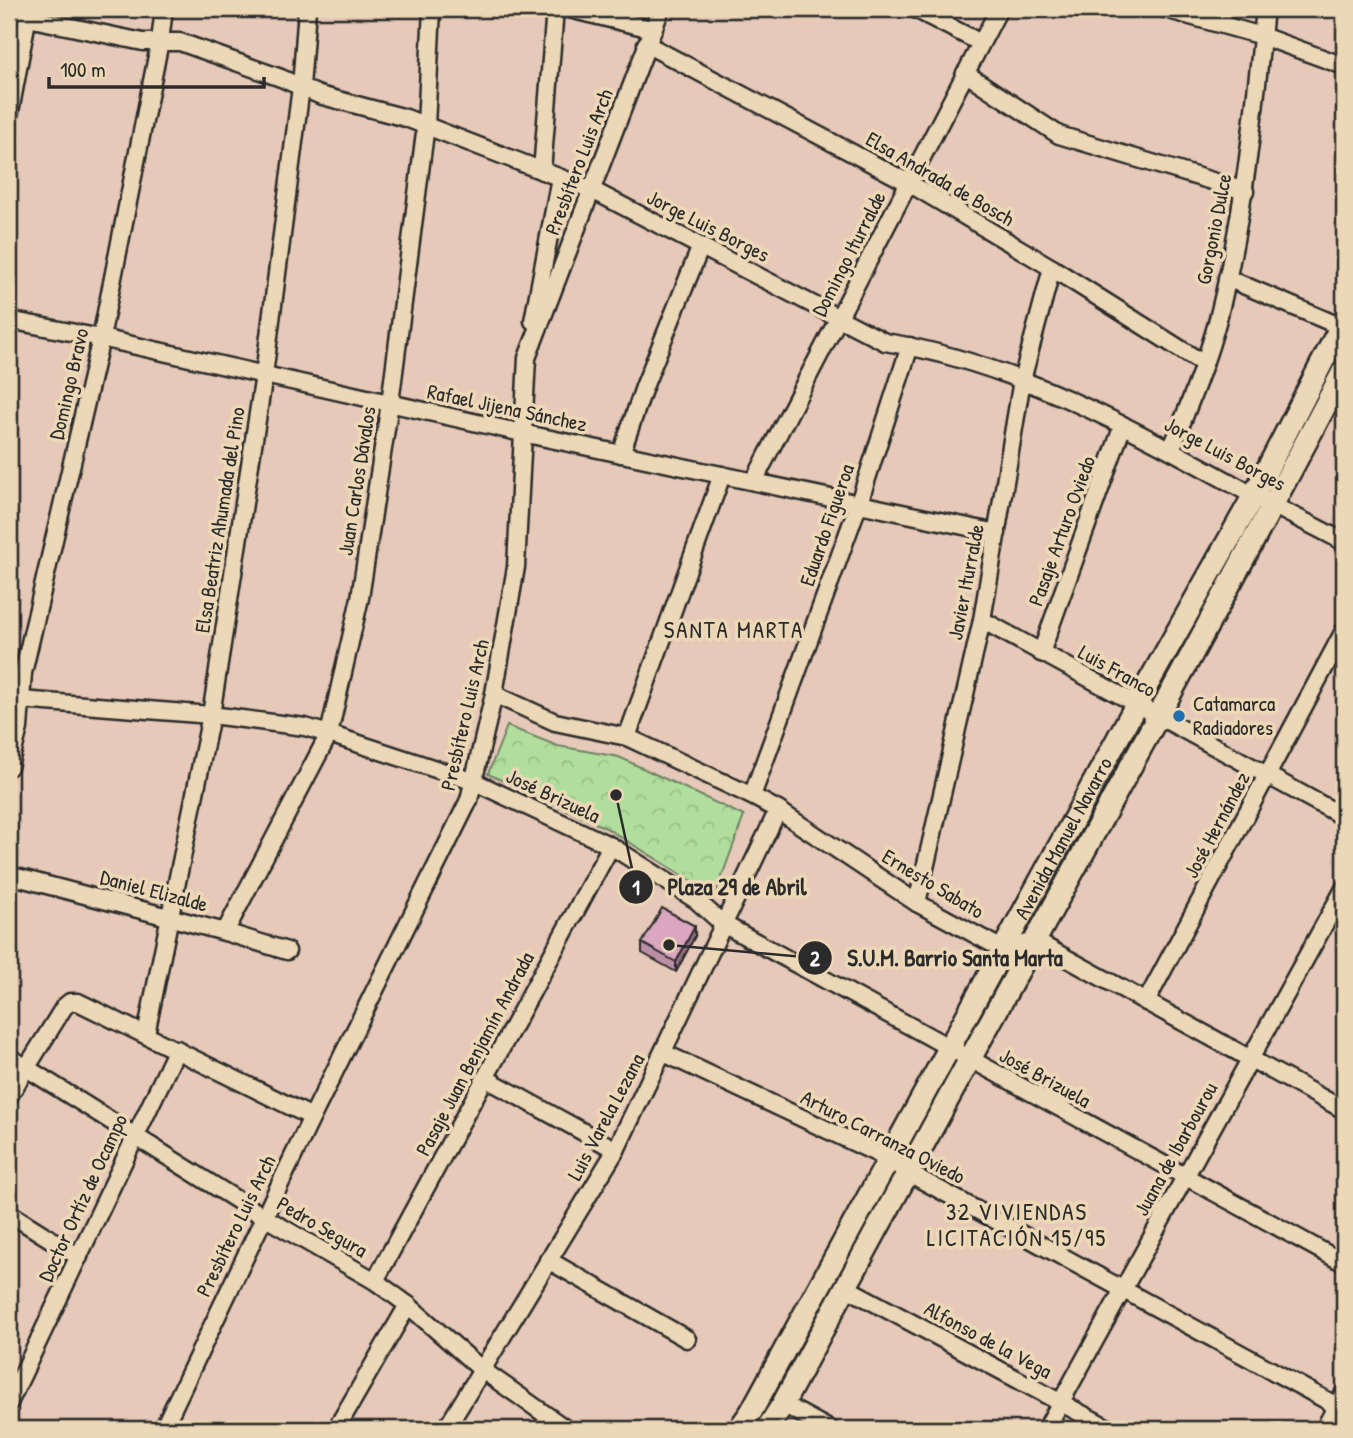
<svg xmlns="http://www.w3.org/2000/svg" width="1353" height="1438" font-family="'Patrick Hand',sans-serif">
<style>
.park{fill:url(#park-crowns);stroke:#6e8464;stroke-width:2}
.lines{fill:none;stroke-linecap:round;stroke-linejoin:round}
.minor-casing{stroke:#2b2b2b;stroke-width:21}
.major-casing{stroke:#2b2b2b;stroke-width:26}
.minor{stroke:#ecd8b6;stroke-width:16}
.major{stroke:#ecd8b6;stroke-width:21}
.wall{fill:#bb8fa5;stroke:#2b2b2b;stroke-width:2}
.shaded-wall{fill:#997486;stroke:#2b2b2b;stroke-width:2}
.building{fill:#daa6c0;stroke:#2b2b2b;stroke-width:2}
.poi-dot{fill:#1f6fb2;stroke:#ecd8b6;stroke-width:2.5}
.labels{text-anchor:middle;stroke-width:7;stroke-linejoin:round;paint-order:stroke}
.street-label{font-size:21px;fill:#2b2b2b;stroke:#ecd8b6}
.poi-label{font-size:21px;fill:#2b2b2b;stroke:#ecd8b6;text-anchor:start}
.neighbourhood-label{font-size:23px;letter-spacing:2px;fill:#2b2b2b;stroke:#ecd8b6}
.leader{fill:none;stroke:#2b2b2b;stroke-width:2.5}
.callout-dot{fill:#2b2b2b;stroke:#ecd8b6;stroke-width:2.5}
.mark-label{font-size:21px;text-anchor:middle;font-weight:bold;fill:#fff}
.callout-label{font-size:23px;text-anchor:middle;font-weight:bold;fill:#2b2b2b;stroke:#ecd8b6;stroke-width:7;stroke-linejoin:round;paint-order:stroke}
</style>
<defs>
<pattern id="park-crowns" width="20" height="18" patternUnits="userSpaceOnUse" patternTransform="scale(1.75)"><rect width="20" height="18" fill="#b1de9d"/><path d="M2 6a3 3 0 1 1 6 0M12 15a3 3 0 1 1 6 0" fill="none" stroke="#98bf87"/></pattern>
</defs>
<rect width="100%" height="100%" fill="#e7c9b9"/>
<filter id="ink" filterUnits="userSpaceOnUse"><feTurbulence type="fractalNoise" baseFrequency=".0143" numOctaves="2"/><feDisplacementMap in="SourceGraphic" scale="14" xChannelSelector="R" yChannelSelector="G"/><feConvolveMatrix kernelMatrix="1 2 1 2 8 2 1 2 1" color-interpolation-filters="sRGB"/></filter>
<g filter="url(#ink)">
<path class="park" d="M507,726L558,746L619,757L744,816L715,895L606,828L488,774Z"/>
<g class="lines">
<defs>
<g id="minor">
<path d="M569,9L652,29"/>
<path d="M915,9L981,43"/>
<path d="M1165,9L1262,36L1344,66"/>
<path d="M28,18L143,42H180L281,78L319,95L406,118L592,190L885,342C1016,363 1135,430 1249,493C1281,510 1313,525 1344,542"/>
<path d="M646,44L909,183L1052,268L1204,364"/>
<path d="M965,73L1059,135L1245,191"/>
<path d="M9,117L29,9"/>
<path d="M542,171L555,9"/>
<path d="M1227,278L1344,328"/>
<path d="M9,320L101,338L522,433L997,533"/>
<path d="M533,321L560,178"/>
<path d="M1171,450C1188,407 1206,364 1218,319C1244,216 1254,114 1265,9"/>
<path d="M621,454L644,387L701,246"/>
<path d="M754,481L999,9"/>
<path d="M982,620L1344,817"/>
<path d="M1041,653L1123,425"/>
<path d="M494,694L555,722L627,737L752,796L778,810L917,903L1004,950L1035,941L1344,1110"/>
<path d="M21,700L211,715L305,727L329,734L475,782L611,846L696,900L723,924L1344,1263"/>
<path d="M627,737L722,475"/>
<path d="M9,767L19,728L23,673L101,338L160,41L164,9"/>
<path d="M752,796L859,503L910,346"/>
<path d="M9,875L225,932L287,951"/>
<path d="M917,903L982,620L1022,380L1052,268"/>
<path d="M225,932L329,734L360,598L390,403L426,125L432,9"/>
<path d="M1146,1002L1344,631"/>
<path d="M146,1034L211,715L264,375L301,87L307,9"/>
<path d="M664,1053L889,1159L907,1172L1337,1406"/>
<path d="M9,1057L264,1217L375,1281L408,1305L481,1369L566,1429"/>
<path d="M485,1078L616,1150"/>
<path d="M9,1096L64,1007L70,1002H78L312,1117"/>
<path d="M9,1213L79,1257"/>
<path d="M548,1260L687,1339"/>
<path d="M375,1281L611,846"/>
<path d="M845,1287L1110,1429"/>
<path d="M9,1403L177,1049"/>
<path d="M783,1404L829,1429"/>
<path d="M163,1429L312,1117L469,800L494,694L516,567L527,358L661,9"/>
<path d="M336,1429L408,1305"/>
<path d="M446,1429L616,1150L778,810"/>
<path d="M1046,1429L1344,889"/>
<path d="M1324,1429L1344,1393"/>
</g>
<g id="major">
<path id="s1" d="M739,1429L751,1412L1136,705L1254,495L1344,320"/>
<path d="M767,1429L783,1404C967,1058 1162,717 1344,370"/>
</g>
</defs>
<use href="#minor" class="minor-casing"/>
<use href="#major" class="major-casing"/>
<use href="#minor" class="minor"/>
<use href="#major" class="major"/>
</g>
<path class="wall" d="M695,936L676,972L642,953V943Z"/>
<path class="shaded-wall" d="M695,926V936L676,972V962Z"/>
<path class="building" d="M662,908L695,926L676,962L642,943Z"/>
</g>
<circle class="poi-dot" cx="1179" cy="716" r="7"/>
<g class="labels">
<g class="street-label">
<text transform="translate(579 162) rotate(-69)" y="7">Presbítero Luis Arch</text>
<text transform="translate(940 179) rotate(30)" y="7">Elsa Andrada de Bosch</text>
<text transform="translate(708 226) rotate(27)" y="7">Jorge Luis Borges</text>
<text transform="translate(1214 229) rotate(-79)" y="7">Gorgonio Dulce</text>
<text transform="translate(849 254) rotate(-63)" y="7">Domingo Iturralde</text>
<text transform="translate(69 384) rotate(-77)" y="7">Domingo Bravo</text>
<text transform="translate(507 408) rotate(12)" y="7">Rafael Jijena Sánchez</text>
<text transform="translate(1225 454) rotate(28)" y="7">Jorge Luis Borges</text>
<text transform="translate(357 481) rotate(-81)" y="7">Juan Carlos Dávalos</text>
<text transform="translate(220 520) rotate(-81)" y="7">Elsa Beatriz Ahumada del Pino</text>
<text transform="translate(827 525) rotate(-71)" y="7">Eduardo Figueroa</text>
<text transform="translate(1062 531) rotate(-70)" y="7">Pasaje Arturo Oviedo</text>
<text transform="translate(966 582) rotate(-79)" y="7">Javier Iturralde</text>
<text transform="translate(1117 671) rotate(29)" y="7">Luis Franco</text>
<text transform="translate(465 715) rotate(-77)" y="7">Presbítero Luis Arch</text>
<text transform="translate(553 796) rotate(25)" y="7">José Brizuela</text>
<text transform="translate(1217 825) rotate(-62)" y="7">José Hernández</text>
<text dy="7" stroke="none"><textPath href="#s1" startOffset="674">Avenida Manuel Navarro</textPath></text>
<text transform="translate(933 884) rotate(31)" y="7">Ernesto Sabato</text>
<text transform="translate(154 891) rotate(15)" y="7">Daniel Elizalde</text>
<text transform="translate(475 1054) rotate(-62)" y="7">Pasaje Juan Benjamín Andrada</text>
<text transform="translate(1045 1078) rotate(29)" y="7">José Brizuela</text>
<text transform="translate(606 1117) rotate(-62)" y="7">Luis Varela Lezana</text>
<text transform="translate(883 1137) rotate(27)" y="7">Arturo Carranza Oviedo</text>
<text transform="translate(1176 1149) rotate(-61)" y="7">Juana de Ibarbourou</text>
<text transform="translate(83 1198) rotate(-65)" y="7">Doctor Ortíz de Ocampo</text>
<text transform="translate(236 1226) rotate(-64)" y="7">Presbítero Luis Arch</text>
<text transform="translate(322 1227) rotate(30)" y="7">Pedro Segura</text>
<text transform="translate(988 1340) rotate(28)" y="7">Alfonso de la Vega</text>
</g>
<g class="poi-label">
<text x="1193" y="711">Catamarca<tspan x="1193" dy="24">Radiadores</tspan></text>
</g>
<g class="neighbourhood-label">
<text x="734" y="638">SANTA MARTA</text>
<text x="1017" y="1220">32 VIVIENDAS<tspan x="1017" dy="26">LICITACIÓN 15/95</tspan></text>
</g>
</g>
<path class="leader" d="M616 795L636 887M669 945L815 958"/>
<g class="callout-dot">
<circle cx="616" cy="795" r="7"/>
<circle cx="669" cy="945" r="7"/>
<circle cx="636" cy="887" r="18"/>
<circle cx="815" cy="958" r="18"/>
</g>
<g class="mark-label">
<text x="636" y="895">1</text>
<text x="815" y="966">2</text>
</g>
<g class="callout-label">
<text x="737" y="895">Plaza 29 de Abril</text>
<text x="955" y="966">S.U.M. Barrio Santa Marta</text>
</g>
<rect width="1353" height="1438" fill="none" stroke="#ecd8b6" stroke-width="35"/>
<rect x="18" y="18" width="1318" height="1403" fill="none" stroke="#2b2b2b" stroke-width="2.5" filter="url(#ink)"/>
<path d="M49 77v10h215v-10" fill="none" stroke="#2b2b2b" stroke-width="3.5"/>
<text x="60" y="77" font-size="21" fill="#2b2b2b" stroke="#ecd8b6" stroke-width="5" paint-order="stroke">100 m</text>
</svg>
